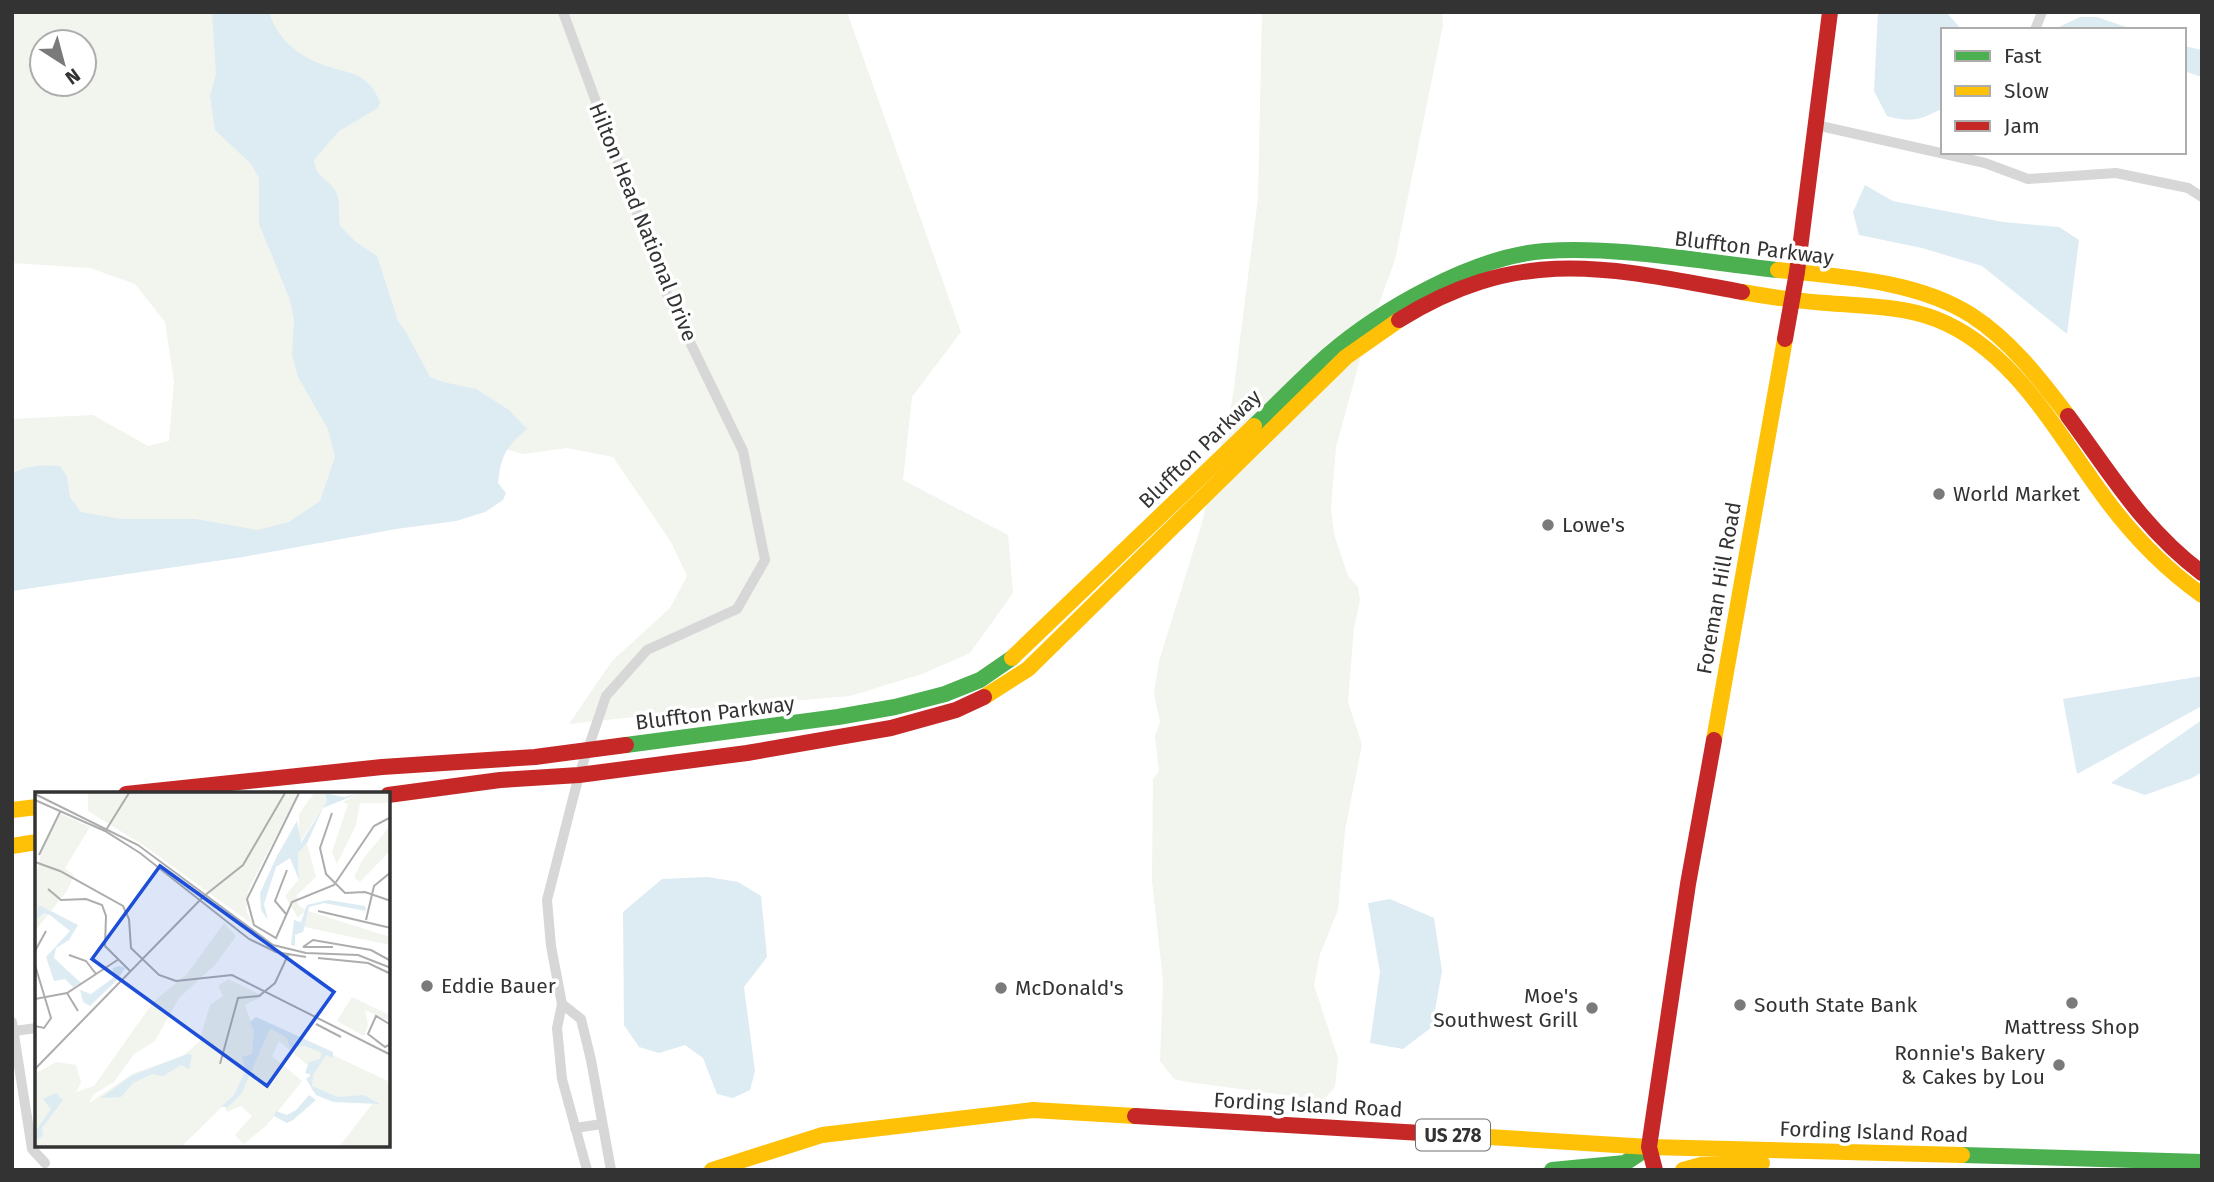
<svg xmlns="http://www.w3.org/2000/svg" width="2214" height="1182" font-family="'Fira Sans',sans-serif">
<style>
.green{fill:#f1f5ed;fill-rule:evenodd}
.water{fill:#ddebf3}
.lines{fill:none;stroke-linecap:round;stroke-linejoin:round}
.street{stroke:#d7d7d7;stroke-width:10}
.fast{stroke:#4caf50;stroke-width:16}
.slow{stroke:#ffc107;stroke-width:16}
.jam{stroke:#c62828;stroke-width:16}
.poi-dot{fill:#7a7a7a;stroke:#fff;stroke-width:2.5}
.labels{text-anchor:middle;stroke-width:7;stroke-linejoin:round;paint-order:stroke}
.shield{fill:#fff;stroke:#707070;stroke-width:2}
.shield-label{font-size:19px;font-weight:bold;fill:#333}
.street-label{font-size:21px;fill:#333;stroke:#fff}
.poi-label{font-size:21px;fill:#333;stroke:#fff;text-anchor:start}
.inset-road{fill:none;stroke:#adadad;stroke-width:2}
.view{fill:#1d4ed8;fill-opacity:0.15;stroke:#1d4ed8;stroke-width:3.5}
.inset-edge{fill:none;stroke:#333;stroke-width:3.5}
</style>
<rect width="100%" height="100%" fill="#fff"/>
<g class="green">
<path d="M12,12H239L314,292L343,517L12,573V419L93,415L148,446L169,441L174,382L165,322L135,284L90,268L12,263ZM42,42H84V84H42Z"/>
<path d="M258,12H847L961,332L912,397L903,480L1008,535L1013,593L970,653L922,674L850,696L745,705L569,724L612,661L670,608L687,576L671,542L613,457L567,448L523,454L464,438L341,279Z"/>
<path d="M1262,12H1442L1443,25L1395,260L1364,345L1336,447L1331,508L1334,534L1348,576L1358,587L1360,600L1354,628L1348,702L1362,745L1345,830L1338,910L1320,954L1314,985L1338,1058L1335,1087L1323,1100L1188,1082L1174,1079L1160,1061L1163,981L1152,880L1153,779L1159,771L1155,736L1160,722L1154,694L1159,661L1201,526L1232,402L1258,198Z"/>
</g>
<g class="water">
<path d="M212,12H269C279,43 302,59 333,68C357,75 369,76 380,102L378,108L339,131L314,160C316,179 329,178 336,192C341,203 338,214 340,226L356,242L377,256L398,321L406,332L430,377L443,382L476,389L509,410L527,429C506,447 501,455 498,483L506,493L503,500L485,512L456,521L396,529L243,557L12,591V474C27,465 43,465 60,466L67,476L70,497L81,512L121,519H196L257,530L289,522L320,501L335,457L328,429L298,377L292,355L294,321L290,300L259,224V178L251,164L215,130L210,96L216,74Z"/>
<path d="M1878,12H1946L1962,30H1943V108C1921,120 1911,123 1887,116L1874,91Z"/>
<path d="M2080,17H2097L2135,30H2060L2059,27Z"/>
<path d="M2184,46L2202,50V77L2184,71Z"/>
<path d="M1865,185L1893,201L2003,222L2059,227L2079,240L2067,334L1982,266L1922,248L1859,235L1853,212Z"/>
<path d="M2202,676V706L2077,774L2063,699Z"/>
<path d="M2202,720V772L2192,778L2145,795L2111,783Z"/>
<path d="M708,877L738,882L761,896L767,957L744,987L755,1071L750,1090L733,1098L717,1094L703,1058L685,1045L659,1053L639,1047L624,1025L623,912L662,879Z"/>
<path d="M1390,899L1434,918L1442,971L1432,1027L1403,1049L1370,1043L1380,972L1368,903Z"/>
</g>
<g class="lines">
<g class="street">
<path d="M563,12L668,297L743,451L765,560L737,609L647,650L606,696L579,775L547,900L551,946L562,1004L557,1028L562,1079L587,1170"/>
<path d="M2035,30L2042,12"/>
<path d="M1816,125L1985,163L2028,179L2116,173L2188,188L2202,197"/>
<path d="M562,1004L581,1019L591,1060L611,1170"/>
<path d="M12,1022L32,1149L45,1163"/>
<path d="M14,1031L37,1028"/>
<path d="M575,1128L602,1124"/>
</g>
<g class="fast">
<path d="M1254,426C1278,403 1302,378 1327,356C1380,310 1474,256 1545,251C1620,246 1702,262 1778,270"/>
<path d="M626,745L838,717L895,707L945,694L980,680L1012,658"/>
<path d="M1962,1155L2202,1162"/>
<path d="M1552,1170L1625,1163L1649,1147"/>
</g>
<g class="slow">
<path d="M1778,270C1841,277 1916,280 1971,315C2010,340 2040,379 2068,416"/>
<path d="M1742,292C1770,297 1798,301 1826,303C1863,306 1902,306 1936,319C2015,350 2057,434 2105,498C2133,536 2164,568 2202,595"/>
<path d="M1012,658L1254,426"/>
<path d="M984,697L1028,669L1346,357L1399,320"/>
<path d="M1714,740L1785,339"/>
<path d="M12,810L37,807"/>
<path d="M12,846L37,842"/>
<path d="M1472,1136L1649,1147L1962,1155"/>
<path d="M712,1170L822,1135L1033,1110L1135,1116"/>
<path d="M1683,1170L1701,1165L1762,1163"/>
</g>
<g class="jam">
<path d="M1399,320C1521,244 1611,268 1742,292"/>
<path d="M1785,339L1797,272L1830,12"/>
<path d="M2068,416C2111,474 2143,529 2202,573"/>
<path d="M126,794L382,767L535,757L626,745"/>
<path d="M388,795L500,780L579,775L747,753L891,728L956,710L984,697"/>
<path d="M1135,1116L1472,1136"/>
<path d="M1655,1170L1649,1147L1688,884L1714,740"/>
</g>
</g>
<g class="poi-dot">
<circle cx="1939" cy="494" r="7"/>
<circle cx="1548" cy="525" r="7"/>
<circle cx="427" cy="986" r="7"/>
<circle cx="1001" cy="988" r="7"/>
<circle cx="2072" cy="1003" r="7"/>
<circle cx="1740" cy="1005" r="7"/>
<circle cx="1592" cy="1008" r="7"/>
<circle cx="2059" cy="1065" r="7"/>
</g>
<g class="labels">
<rect class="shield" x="1416" y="1119.5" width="74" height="31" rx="5"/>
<g class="shield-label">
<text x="1453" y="1142">US 278</text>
</g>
<g class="street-label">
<text transform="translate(643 222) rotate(68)" y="7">Hilton Head National Drive</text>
<text transform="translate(1754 248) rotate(7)" y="7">Bluffton Parkway</text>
<text transform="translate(1200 449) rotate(-44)" y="7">Bluffton Parkway</text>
<text transform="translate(1719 588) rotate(-80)" y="7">Foreman Hill Road</text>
<text transform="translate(715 713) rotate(-7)" y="7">Bluffton Parkway</text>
<text transform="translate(1308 1105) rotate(3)" y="7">Fording Island Road</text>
<text transform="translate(1874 1132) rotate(2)" y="7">Fording Island Road</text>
</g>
<g class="poi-label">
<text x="1953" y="501">World Market</text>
<text x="1562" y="532">Lowe's</text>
<text x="441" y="993">Eddie Bauer</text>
<text x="1015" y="995">McDonald's</text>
<text x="1578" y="1003" text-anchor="end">Moe's<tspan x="1578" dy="24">Southwest Grill</tspan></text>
<text x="1754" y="1012">South State Bank</text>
<text x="2072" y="1034" text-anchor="middle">Mattress Shop</text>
<text x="2045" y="1060" text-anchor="end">Ronnie's Bakery<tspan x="2045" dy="24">&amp; Cakes by Lou</tspan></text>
</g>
</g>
<g transform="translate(35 792)">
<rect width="355" height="355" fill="#fff"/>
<path d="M53,1H263L213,99L211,118L217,132L108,53L53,19ZM279,1H290L292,9L264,52V22ZM325,1H355V11H325L321,33L302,72L297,60L313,12L308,10ZM26,22L55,35L30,76L39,84L32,99L0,139V88L7,58ZM355,34L354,60L325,90L319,85L328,67ZM272,51L281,85L262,103L263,113L271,118L263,126L250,104L264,87L263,61ZM273,119L355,145V153L269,135ZM189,131L201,144L180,173L144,206L120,249L99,262L79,290L59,302L54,311L99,281L148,264L164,250L175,213L188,204L183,194L193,187L228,204L210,213L224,253L234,233L355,290V355H304L338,311L305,308L277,298L276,276L244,249L237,264L267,289L232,333L209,352L200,343L217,324L206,314L192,320L189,313L146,355H0V282L21,270L41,273L46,291L41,300L59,294L119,209L152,182ZM317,205L354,223L351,228L330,218L333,233L329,244L302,229Z" fill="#f1f5ed"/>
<path d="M290,1L309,5L325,1L288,16L272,51L263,61L264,88L255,66L241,75L229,112L233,128L226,118L225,101L242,64L262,29L266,51L292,9ZM293,108L330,114L331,119L289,111L274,115L268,140L260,143V154L256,153L259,128L266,130L272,113ZM4,113L43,133L34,148L21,156L19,166L46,191L38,195L30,187L19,189L11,165L35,139L15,123L9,121L0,128ZM84,174L90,176L82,188L55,214L48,210L45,198L56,202L78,186V176ZM221,225L298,260V266L291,263L278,283L277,294L303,305L329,303L345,312L298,310L281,303L271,287L276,283L270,281L274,270L285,267L287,261L270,254L255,255L252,246L235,236L207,301L193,315H186L199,303L211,278L207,265L217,262L219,239L215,230ZM152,262L157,263L154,277L146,273L128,284L117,282L98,291L86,305L66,306L96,284ZM21,301L28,308L7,336L8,344L0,348V340L16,317L8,307ZM274,303L281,308L258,328L252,331L239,324L241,319L252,323L261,318Z" fill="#ddebf3"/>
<path class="inset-road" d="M264,1L212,107L219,133L241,146L257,110L299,93L339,34L356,25M0,2L103,53L238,153L271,161L323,163L356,176M0,8L70,39L105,61L214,147L241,160L271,165M297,21L285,56L291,82L310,101L330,100L356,109M71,38L94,1M4,63L25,20M0,70L25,79L88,114L94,127L96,156L124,183L141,189L197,183L356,263M13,97L26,108L51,107L67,113L71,124L70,154L96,180M283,119L356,136M251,122L240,109L252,78M331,128L339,94L356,80M268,155L278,148L336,158L356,169M268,155H298M0,159L11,139M34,163L51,169L61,182M283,166L333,171L356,182M0,173L16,226L9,236L0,234M32,201L43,219M0,207L32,201L84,167M281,232L306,245M356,233L341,224L333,242L350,255L356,252M185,272L203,206L224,204L240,191L253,163M0,277L169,104L208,73L250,1"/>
<path class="view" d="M125,74L299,200L232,294L57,167Z"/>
<rect width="355" height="355" class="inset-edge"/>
</g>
<rect width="2214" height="1182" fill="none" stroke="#333333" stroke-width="28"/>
<rect x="1941" y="28" width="245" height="126" fill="#ffffff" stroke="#adadad" stroke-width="2"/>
<rect x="1955" y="51" width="35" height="10" fill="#4caf50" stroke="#adadad" stroke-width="2"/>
<text x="2004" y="63" font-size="21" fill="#333333">Fast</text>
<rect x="1955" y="86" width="35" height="10" fill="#ffc107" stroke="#adadad" stroke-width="2"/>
<text x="2004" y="98" font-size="21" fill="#333333">Slow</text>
<rect x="1955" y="121" width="35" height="10" fill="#c62828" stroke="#adadad" stroke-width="2"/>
<text x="2004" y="133" font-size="21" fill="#333333">Jam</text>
<g transform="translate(63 63) rotate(144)"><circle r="33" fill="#ffffff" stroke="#adadad" stroke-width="2"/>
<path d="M0-5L12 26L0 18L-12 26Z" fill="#7a7a7a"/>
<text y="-10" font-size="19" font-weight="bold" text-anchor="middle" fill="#333333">N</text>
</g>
</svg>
